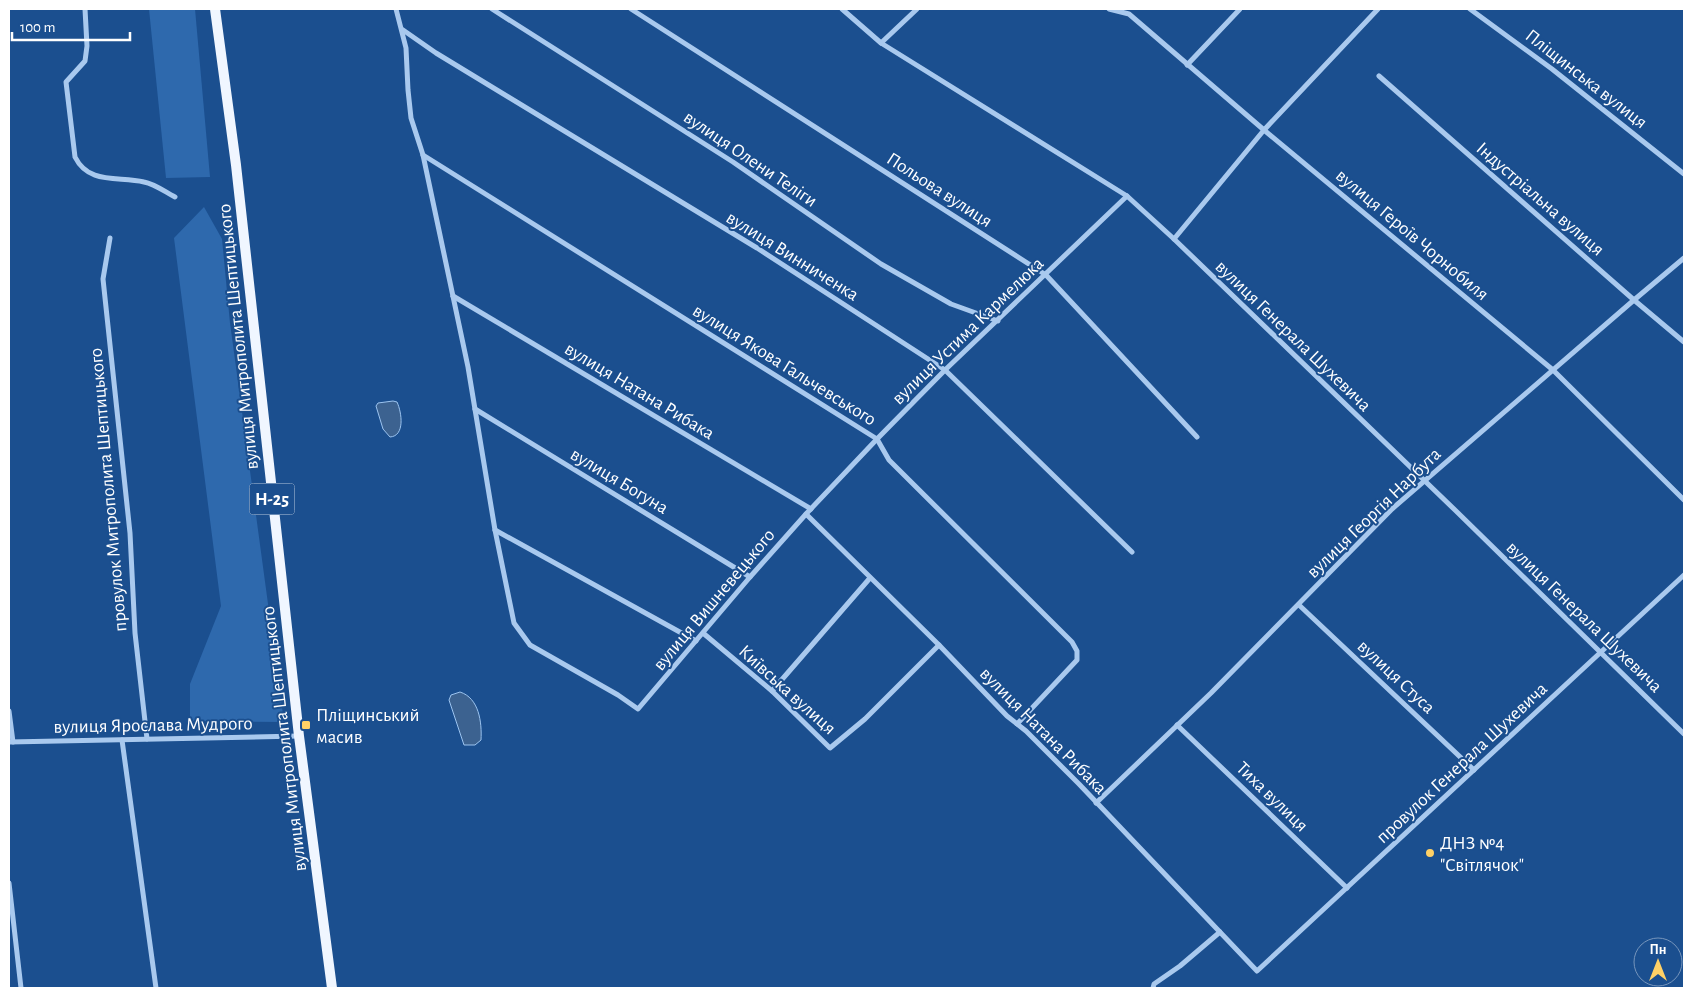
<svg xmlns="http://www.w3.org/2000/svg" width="1693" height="997" font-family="'Alegreya Sans',sans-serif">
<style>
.green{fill:#2e69ad}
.water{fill:#3c6290;stroke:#9cc4f0}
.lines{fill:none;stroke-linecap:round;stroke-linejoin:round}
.street{stroke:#a9c9ee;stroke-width:5}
.primary{stroke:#f0f6ff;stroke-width:10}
.poi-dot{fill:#ffd166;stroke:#1b4f8f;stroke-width:2}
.labels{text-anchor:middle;stroke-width:4;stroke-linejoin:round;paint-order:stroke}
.shield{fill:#1b4f8f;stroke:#bbcadd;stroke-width:1}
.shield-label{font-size:18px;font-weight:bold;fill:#fff}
.street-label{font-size:19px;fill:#fff;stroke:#1b4f8f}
.poi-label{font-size:19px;fill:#fff;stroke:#1b4f8f;text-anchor:start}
</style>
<rect width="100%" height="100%" fill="#1b4f8f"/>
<g class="green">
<path d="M149,9H195L210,177L166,178Z"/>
<path d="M204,207L222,239L230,323L284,722L190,721V684L221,606L174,238Z"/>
</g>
<g class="water">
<path d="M393,401L397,402C402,413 405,436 390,437L383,429L376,406L378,403Z"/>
<path d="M460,692C479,698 482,722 481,740L475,745H464L449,700L451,695Z"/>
</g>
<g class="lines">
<g class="street">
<path d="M85,9L87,46L85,61L66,82L75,157C89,185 118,176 144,182C155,184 165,192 175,197"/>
<path d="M396,9L406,48L408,90L411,118L423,155L468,367L495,530L514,623L530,645L618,695L638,709L750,577L806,514L877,439L945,370L1127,196"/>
<path d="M492,9L733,162L881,264L951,304L998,321"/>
<path d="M631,9L1046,275L1197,437"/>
<path d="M842,9L881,43L1127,196L1174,239L1455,510L1684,734"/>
<path d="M1109,9L1129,14L1264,130L1553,370L1684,500"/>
<path d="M1470,9L1552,69L1684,174"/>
<path d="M403,30L436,53L757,248L945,370L1132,552"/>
<path d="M881,43L917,9"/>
<path d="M1187,65L1240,9"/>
<path d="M1379,76L1634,300L1684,342"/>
<path d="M423,155L877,439L889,460L1072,642L1077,651V660L1017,724"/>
<path d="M110,238L103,279L130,533L135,633L147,739"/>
<path d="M1174,239L1264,130L1378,9"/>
<path d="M453,296L811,509"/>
<path d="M475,409L750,577"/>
<path d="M806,514L939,645L1007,716L1026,731L1079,784L1257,971L1684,575"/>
<path d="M495,530L696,641"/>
<path d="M1299,605L1474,770"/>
<path d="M703,633L772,691L830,748L865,719L939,645"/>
<path d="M772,691L870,578"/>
<path d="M9,711L13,742"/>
<path d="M1177,725L1347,888"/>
<path d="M122,740L156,988"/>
<path d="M9,742L299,736"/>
<path d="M1096,803L1211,693L1392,509L1634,300L1684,258"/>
<path d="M9,883L21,988"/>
<path d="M1153,988L1154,984L1180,966L1220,932"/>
</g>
<path class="primary" d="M215,9L236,165L299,736L332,988"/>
</g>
<g class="poi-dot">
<rect x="301" y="720" width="10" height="10" rx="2.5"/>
<circle cx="1430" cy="853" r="5"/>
</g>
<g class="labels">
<rect class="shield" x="249.5" y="483.5" width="45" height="31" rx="4"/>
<g class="shield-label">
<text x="272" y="505">Н-25</text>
</g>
<g class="street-label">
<text transform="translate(1587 78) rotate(38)" y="7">Пліщинська вулиця</text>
<text transform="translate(751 158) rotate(34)" y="7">вулиця Олени Теліги</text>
<text transform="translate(940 189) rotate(33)" y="7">Польова вулиця</text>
<text transform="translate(1541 198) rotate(41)" y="7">Індустріальна вулиця</text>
<text transform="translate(1413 234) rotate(40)" y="7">вулиця Героїв Чорнобиля</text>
<text transform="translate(793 255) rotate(32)" y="7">вулиця Винниченка</text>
<text transform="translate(967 330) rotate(-44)" y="7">вулиця Устима Кармелюка</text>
<text transform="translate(1294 335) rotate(44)" y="7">вулиця Генерала Шухевича</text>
<text transform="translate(237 337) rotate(-96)" y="7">вулиця Митрополита Шептицького</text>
<text transform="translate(785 364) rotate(32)" y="7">вулиця Якова Гальчевського</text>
<text transform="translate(640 390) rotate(31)" y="7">вулиця Натана Рибака</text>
<text transform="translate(620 480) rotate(31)" y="7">вулиця Богуна</text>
<text transform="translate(107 490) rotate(-95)" y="7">провулок Митрополита Шептицького</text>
<text transform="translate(1373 512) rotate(-44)" y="7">вулиця Георгія Нарбута</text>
<text transform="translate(713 599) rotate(-50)" y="7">вулиця Вишневецького</text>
<text transform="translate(1585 616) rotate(44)" y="7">вулиця Генерала Шухевича</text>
<text transform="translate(1397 676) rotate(43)" y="7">вулиця Стуса</text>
<text transform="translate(788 689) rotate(42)" y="7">Київська вулиця</text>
<text transform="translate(153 724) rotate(-1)" y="7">вулиця Ярослава Мудрого</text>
<text transform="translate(1044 730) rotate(45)" y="7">вулиця Натана Рибака</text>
<text transform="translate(283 739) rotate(-97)" y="7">вулиця Митрополита Шептицького</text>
<text transform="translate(1461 762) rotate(-43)" y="7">провулок Генерала Шухевича</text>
<text transform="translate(1273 796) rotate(44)" y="7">Тиха вулиця</text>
</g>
<g class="poi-label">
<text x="316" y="721">Пліщинський<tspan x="316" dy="22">масив</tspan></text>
<text x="1440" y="849">ДНЗ №4<tspan x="1440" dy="22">"Світлячок"</tspan></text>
</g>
</g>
<rect width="1693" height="997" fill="none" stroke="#ffffff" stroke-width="20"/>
<g transform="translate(1658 962)"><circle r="24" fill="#1b4f8f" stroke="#7695bc"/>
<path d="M0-4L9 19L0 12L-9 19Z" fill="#ffd166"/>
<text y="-8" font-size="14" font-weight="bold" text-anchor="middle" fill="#ffffff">Пн</text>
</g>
<path d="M12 32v8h118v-8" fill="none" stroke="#ffffff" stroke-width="2.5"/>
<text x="20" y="32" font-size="15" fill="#ffffff" stroke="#1b4f8f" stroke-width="4" paint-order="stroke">100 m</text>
</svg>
